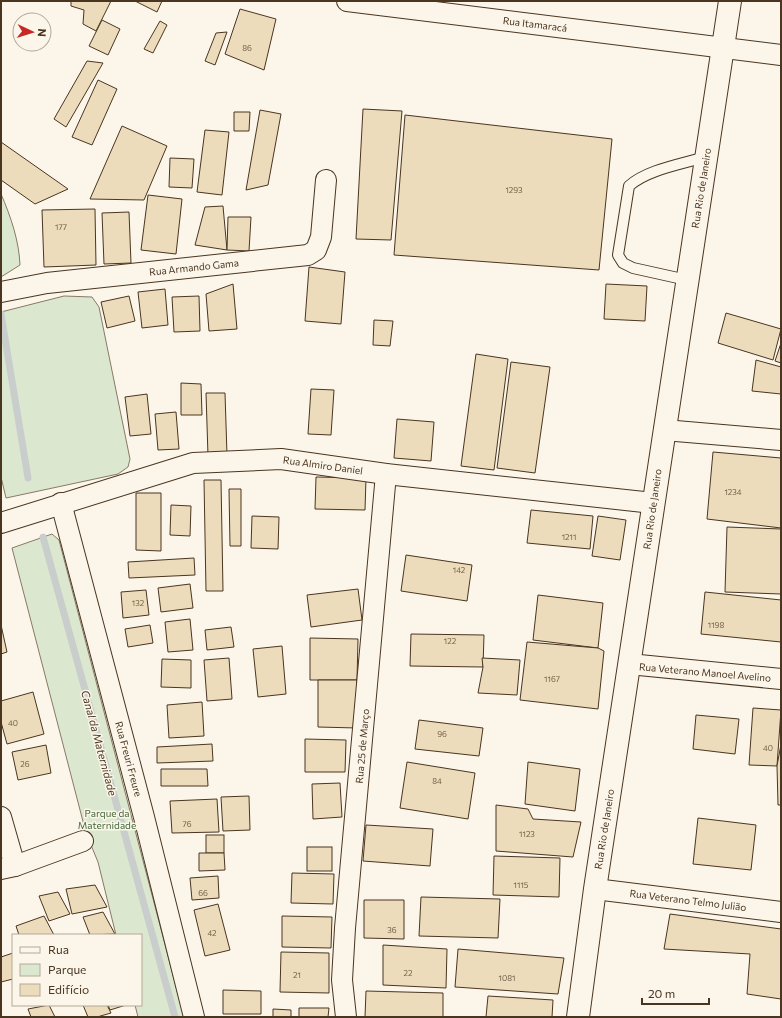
<svg xmlns="http://www.w3.org/2000/svg" width="782" height="1018" font-family="Commissioner,sans-serif">
<style>
.green{fill:#dce7d0;stroke:#887966}
.lines{fill:none;stroke-linecap:round;stroke-linejoin:round}
.stream{stroke:#c9cecd;stroke-width:7}
.building{fill:#ecdcbc;stroke:#4a3520}
.service-casing{stroke:#4a3520;stroke-width:12}
.minor-casing{stroke:#4a3520;stroke-width:22}
.secondary-casing{stroke:#4a3520;stroke-width:24}
.service{stroke:#fbf6e9;stroke-width:10}
.minor{stroke:#fbf6e9;stroke-width:20}
.secondary{stroke:#fbf6e9;stroke-width:22}
.labels{text-anchor:middle;stroke-width:3;stroke-linejoin:round;paint-order:stroke}
.number-label{font-size:8px;fill:#725f47}
.street-label{font-size:10px;fill:#4a3520;stroke:#fbf6e9}
.park-label{font-size:10px;fill:#436837;stroke:#fbf6e9}
.water-label{font-size:11px;font-style:italic;fill:#4a3520;stroke:#fbf6e9}
</style>
<rect width="100%" height="100%" fill="#fbf6e9"/>
<g class="green">
<path d="M1,194C11,217 19,241 20,265L1,277Z"/>
<path d="M64,296L92,297L99,307L130,459L128,467L118,474L6,498L1,477V312Z"/>
<path d="M52,534L59,540L184,1017H138L135,1005H141V935H116L98,862L86,833L12,548Z"/>
</g>
<g class="lines">
<g class="stream">
<path d="M1,314L28,478"/>
<path d="M43,537L175,1017"/>
</g>
</g>
<g class="building">
<path d="M71,1H111L96,31L83,24L84,10L71,6Z"/>
<path d="M135,1H162L157,12Z"/>
<path d="M240,9L276,19L264,70L225,54Z"/>
<path d="M102,20L120,29L108,55L89,46Z"/>
<path d="M160,21L167,25L153,53L144,49Z"/>
<path d="M227,32L215,65L205,61L216,33Z"/>
<path d="M87,61L103,63L66,127L54,119Z"/>
<path d="M98,80L117,89L92,145L72,137Z"/>
<path d="M363,109L402,111L391,240L356,239Z"/>
<path d="M260,110L281,114L268,185L246,190Z"/>
<path d="M234,112H250L249,131H234Z"/>
<path d="M405,115L612,139L599,270L394,255Z"/>
<path d="M122,126L167,146L144,200L90,199Z"/>
<path d="M205,130L229,132L222,195L197,192Z"/>
<path d="M1,142L68,189L35,204L1,180Z"/>
<path d="M170,158L194,159L192,188L169,187Z"/>
<path d="M148,195L182,199L176,254L141,250Z"/>
<path d="M223,206L227,250L195,245L205,207Z"/>
<path d="M95,209L96,265L44,267L42,210Z"/>
<path d="M129,212L131,263L104,264L102,213Z"/>
<path d="M228,217H251L249,251L227,250Z"/>
<path d="M309,267L345,272L341,324L305,321Z"/>
<path d="M233,284L237,329L209,331L206,294Z"/>
<path d="M606,284L647,286L645,321L604,319Z"/>
<path d="M165,289L168,325L142,328L138,292Z"/>
<path d="M129,296L135,321L107,328L101,302Z"/>
<path d="M199,296L200,331L174,332L172,297Z"/>
<path d="M726,313L781,329L773,360L718,343Z"/>
<path d="M374,320L393,321L390,346L373,345Z"/>
<path d="M781,343V363L775,361Z"/>
<path d="M476,354L508,359L494,470L461,466Z"/>
<path d="M756,360L781,367V394L752,391Z"/>
<path d="M511,362L550,367L535,473L497,468Z"/>
<path d="M181,383L201,384L202,415H181Z"/>
<path d="M311,389L334,390L331,435L308,434Z"/>
<path d="M206,393H225L227,455L208,456Z"/>
<path d="M147,394L151,434L130,436L125,397Z"/>
<path d="M176,412L179,449L158,450L155,414Z"/>
<path d="M397,419L434,422L431,461L394,458Z"/>
<path d="M713,452L781,458V528L707,519Z"/>
<path d="M316,477L366,478L365,510L315,509Z"/>
<path d="M204,480H221L223,591H206Z"/>
<path d="M229,489H241V546H230Z"/>
<path d="M136,493H161V551L136,550Z"/>
<path d="M171,505L191,506L190,536L170,535Z"/>
<path d="M531,510L593,516L590,549L527,543Z"/>
<path d="M252,516L279,517L278,549L251,548Z"/>
<path d="M598,516L626,520L620,560L592,556Z"/>
<path d="M727,527L781,529V594L725,592Z"/>
<path d="M406,555L472,565L467,601L401,591Z"/>
<path d="M194,558L195,575L129,578L128,562Z"/>
<path d="M190,584L193,608L161,612L158,588Z"/>
<path d="M358,589L362,620L311,627L307,595Z"/>
<path d="M146,590L149,615L123,618L121,592Z"/>
<path d="M705,592L781,600V642L701,634Z"/>
<path d="M538,595L603,603L598,648L533,640Z"/>
<path d="M190,619L193,650L168,652L165,622Z"/>
<path d="M1,625L7,652L1,654Z"/>
<path d="M150,625L153,643L128,647L125,629Z"/>
<path d="M231,627L234,647L207,650L205,630Z"/>
<path d="M411,634L484,635L483,667L410,666Z"/>
<path d="M310,638L358,639L357,680H310Z"/>
<path d="M527,642L598,648L604,651L598,709L520,700Z"/>
<path d="M282,646L286,694L258,697L253,649Z"/>
<path d="M229,658L232,699L207,701L204,660Z"/>
<path d="M482,658L520,660L517,695L478,693L483,667Z"/>
<path d="M162,659L191,660V688L161,687Z"/>
<path d="M318,680H357V728L318,727Z"/>
<path d="M33,692L44,734L7,744L1,722V701Z"/>
<path d="M202,702L204,736L169,738L167,705Z"/>
<path d="M753,708L781,710L777,766L749,765Z"/>
<path d="M696,715L739,719L735,754L693,749Z"/>
<path d="M419,720L483,728L479,756L415,749Z"/>
<path d="M305,739L346,740L345,772H305Z"/>
<path d="M212,744L213,761L157,763V747Z"/>
<path d="M781,744V805H778L777,766Z"/>
<path d="M46,745L51,773L18,780L12,752Z"/>
<path d="M407,762L475,773L468,819L400,808Z"/>
<path d="M528,762L580,769L575,811L525,804Z"/>
<path d="M161,769H207L208,786H161Z"/>
<path d="M340,783L342,817L313,819L312,784Z"/>
<path d="M249,796L250,830L223,831L221,797Z"/>
<path d="M217,799L219,832L172,833L170,801Z"/>
<path d="M496,805L528,809L533,819L581,822L573,857L496,851Z"/>
<path d="M698,818L756,825L751,870L693,864Z"/>
<path d="M366,825L433,829L430,866L363,861Z"/>
<rect x="206" y="835" width="18" height="18"/>
<rect x="307" y="847" width="25" height="24"/>
<path d="M199,853H224L225,870L199,871Z"/>
<path d="M494,856L560,858L559,897L493,895Z"/>
<path d="M292,873L334,874L333,904L291,903Z"/>
<path d="M218,876L219,898L192,900L190,878Z"/>
<path d="M95,885L107,907L72,914L66,889Z"/>
<path d="M58,892L70,914L49,921L39,896Z"/>
<path d="M421,897L500,899L498,938L419,936Z"/>
<path d="M364,900H404V939L364,938Z"/>
<path d="M218,904L230,950L205,956L194,910Z"/>
<path d="M103,912L115,934L90,935L83,917Z"/>
<path d="M670,914L781,929V999L747,994L750,954L664,949Z"/>
<path d="M44,916L54,935H19L16,926Z"/>
<path d="M282,916L332,917L331,948L282,947Z"/>
<path d="M383,945L447,949L446,988L383,985Z"/>
<path d="M458,949L564,958L558,994L455,987Z"/>
<path d="M281,952L329,953V993L280,992Z"/>
<path d="M13,953V979L1,982V957Z"/>
<path d="M223,990L261,991V1014H223Z"/>
<path d="M366,991L443,993V1017H365Z"/>
<path d="M488,996L553,1000L552,1017H486Z"/>
<path d="M49,1005L55,1017H31L28,1009Z"/>
<path d="M83,1005H107L111,1013L97,1017H88Z"/>
<path d="M108,1005H126L110,1010Z"/>
<path d="M299,1008H329L328,1017H299Z"/>
<path d="M273,1009L291,1010V1017H273Z"/>
</g>
<g class="lines">
<defs>
<path id="service" d="M687,280L633,268L623,263L618,255L629,186C646,170 682,164 705,157"/>
<g id="minor">
<path d="M347,1L781,55"/>
<path d="M1,292L47,283L308,255L316,250L321,237L326,180"/>
<path d="M664,430L781,440"/>
<path d="M61,503L144,817L194,1017"/>
<path d="M1,523L193,463L281,459L386,474L653,503"/>
<path d="M629,664L781,679"/>
<path d="M1,817L15,866"/>
<path d="M1,869L15,866L83,841"/>
<path d="M595,889L781,912"/>
<path d="M346,1017L342,980L345,928L386,474"/>
</g>
<path id="secondary" d="M578,1017L595,889L730,1"/>
</defs>
<use href="#service" class="service-casing"/>
<use href="#minor" class="minor-casing"/>
<use href="#secondary" class="secondary-casing"/>
<use href="#service" class="service"/>
<use href="#minor" class="minor"/>
<use href="#secondary" class="secondary"/>
</g>
<g class="labels">
<g class="number-label">
<text x="247" y="51">86</text>
<text x="514" y="193">1293</text>
<text x="61" y="230">177</text>
<text x="733" y="495">1234</text>
<text x="569" y="540">1211</text>
<text x="459" y="573">142</text>
<text x="138" y="606">132</text>
<text x="716" y="628">1198</text>
<text x="450" y="644">122</text>
<text x="552" y="682">1167</text>
<text x="13" y="726">40</text>
<text x="442" y="737">96</text>
<text x="768" y="751">40</text>
<text x="25" y="767">26</text>
<text x="437" y="784">84</text>
<text x="187" y="827">76</text>
<text x="527" y="837">1123</text>
<text x="521" y="888">1115</text>
<text x="203" y="896">66</text>
<text x="392" y="933">36</text>
<text x="212" y="936">42</text>
<text x="408" y="976">22</text>
<text x="297" y="978">21</text>
<text x="507" y="981">1081</text>
</g>
<g class="street-label">
<text transform="translate(535 24) rotate(7)" y="4">Rua Itamaracá</text>
<text transform="translate(701 188) rotate(-81)" y="4">Rua Rio de Janeiro</text>
<text transform="translate(194 267) rotate(-6)" y="4">Rua Armando Gama</text>
<text transform="translate(323 465) rotate(8)" y="4">Rua Almiro Daniel</text>
<text transform="translate(652 509) rotate(-82)" y="4">Rua Rio de Janeiro</text>
<text transform="translate(705 672) rotate(5)" y="4">Rua Veterano Manoel Avelino</text>
<text transform="translate(362 746) rotate(-85)" y="4">Rua 25 de Março</text>
<text transform="translate(129 759) rotate(75)" y="4">Rua Freuri Freure</text>
<text transform="translate(604 829) rotate(-81)" y="4">Rua Rio de Janeiro</text>
<text transform="translate(688 900) rotate(7)" y="4">Rua Veterano Telmo Julião</text>
</g>
<g class="park-label">
<text x="107" y="817">Parque da<tspan x="107" dy="12">Maternidade</tspan></text>
</g>
<g class="water-label">
<text transform="translate(99 743) rotate(75)" y="4">Canal da Maternidade</text>
</g>
</g>
<rect width="782" height="1018" fill="none" stroke="#4a3520" stroke-width="4"/>
<rect x="12" y="934" width="130" height="72" fill="#fbf6e9" stroke="#b4a999"/>
<rect x="20" y="947" width="20" height="6" fill="#fbf6e9" stroke="#b4a999"/>
<text x="48" y="954" font-size="12" fill="#4a3520">Rua</text>
<rect x="20" y="964" width="20" height="12" fill="#dce7d0" stroke="#b4a999"/>
<text x="48" y="974" font-size="12" fill="#4a3520">Parque</text>
<rect x="20" y="984" width="20" height="12" fill="#ecdcbc" stroke="#b4a999"/>
<text x="48" y="994" font-size="12" fill="#4a3520">Edifício</text>
<g transform="translate(32 32) rotate(94)"><circle r="19" fill="#fbf6e9" stroke="#b4a999"/>
<path d="M0-3L7 15L0 10L-7 15Z" fill="#c62828"/>
<text y="-6" font-size="11" font-weight="bold" text-anchor="middle" fill="#4a3520">N</text>
</g>
<path d="M642 998v6h67v-6" fill="none" stroke="#4a3520" stroke-width="2"/>
<text x="648" y="998" font-size="12" fill="#4a3520" stroke="#fbf6e9" stroke-width="3" paint-order="stroke">20 m</text>
</svg>
